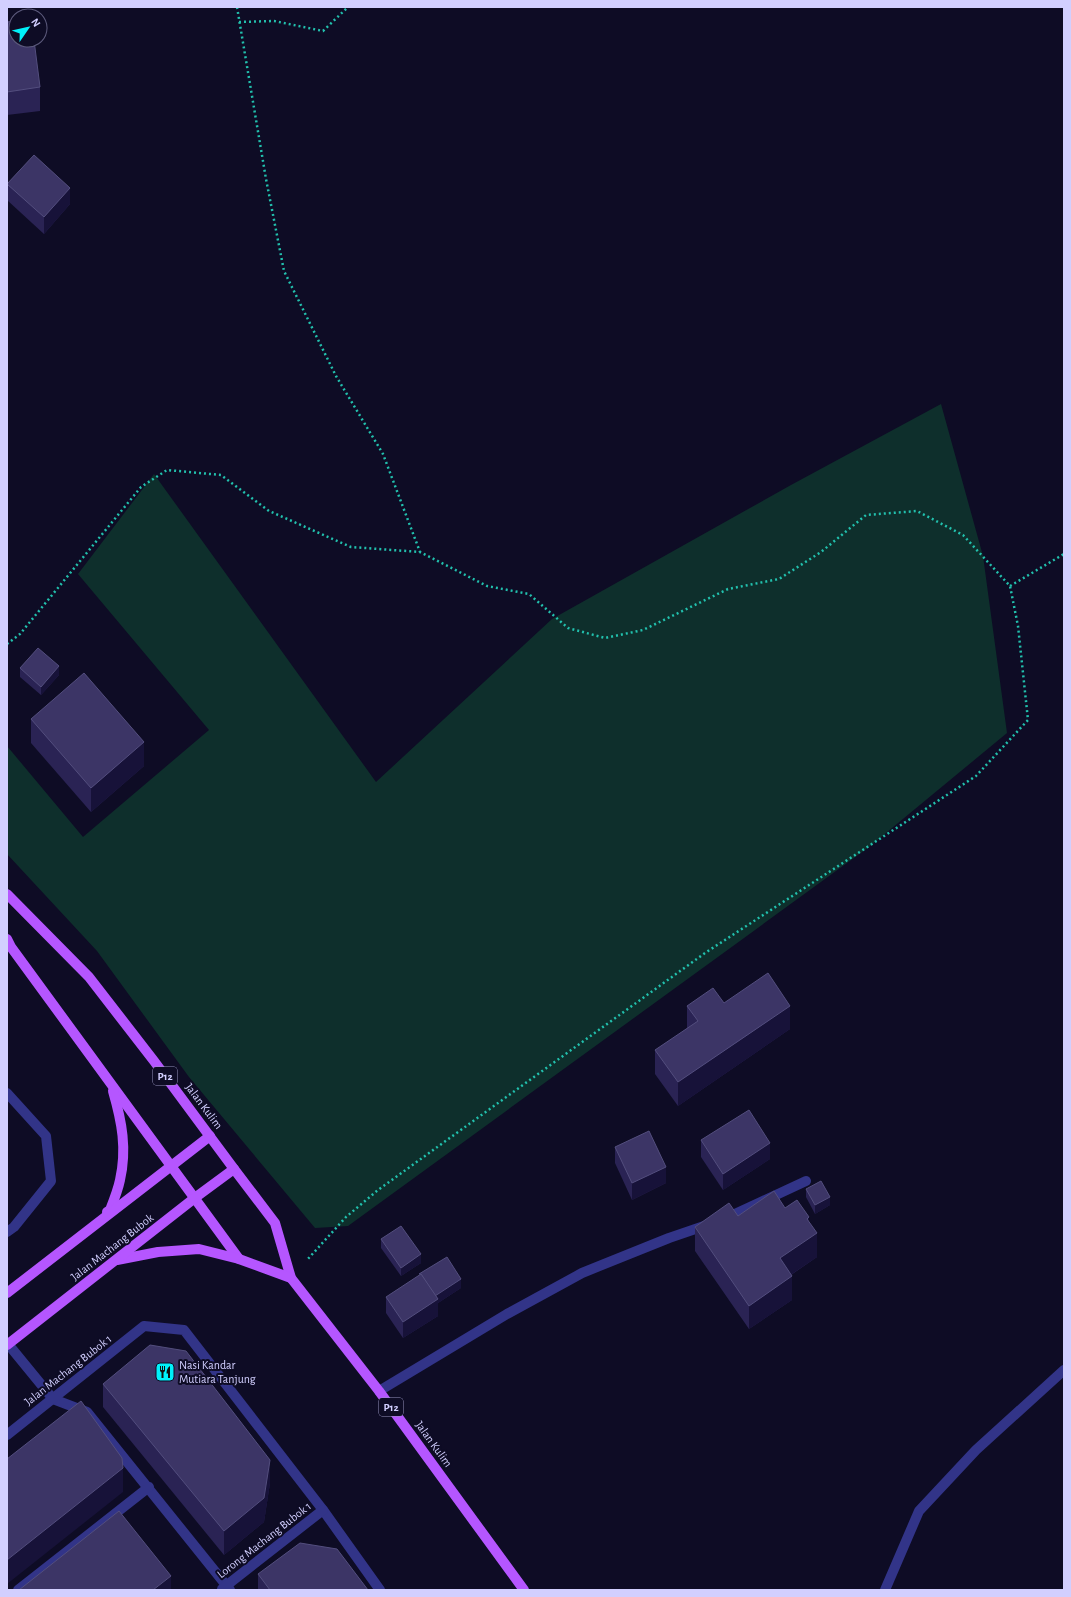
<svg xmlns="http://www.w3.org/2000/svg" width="1071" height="1597" font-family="'Alegreya Sans',sans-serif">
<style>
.green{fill:#0e2f2c}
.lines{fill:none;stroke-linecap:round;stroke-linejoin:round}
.path{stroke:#22c0ad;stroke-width:2.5;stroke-dasharray:2 3;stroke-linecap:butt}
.minor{stroke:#323488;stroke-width:10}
.major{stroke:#b556ff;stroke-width:10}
.wall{fill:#2a2354}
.shaded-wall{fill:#171239}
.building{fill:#3c3566;stroke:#534e7e}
.labels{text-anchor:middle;stroke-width:4;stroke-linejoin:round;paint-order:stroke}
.shield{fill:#0e0c25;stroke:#9794be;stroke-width:1}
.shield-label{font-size:11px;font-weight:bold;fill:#d2cfff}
.street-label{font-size:12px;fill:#d2cfff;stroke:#0e0c25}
.poi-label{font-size:12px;fill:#d2cfff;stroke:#0e0c25;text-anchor:start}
</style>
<rect width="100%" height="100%" fill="#0e0c25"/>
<path class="green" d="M941,404L983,556L1007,733L869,847L348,1226L315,1228L189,1077L97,951L7,854V746L83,837L209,730L78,574L154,474L376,782L552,619L791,485Z"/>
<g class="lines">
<g class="path">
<path d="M237,7L266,179L284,271L336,376L383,454L420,552"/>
<path d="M239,22L274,21L323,31L348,7"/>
<path d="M1010,586L1064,554"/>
<path d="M7,644L20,634L141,487L167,470L221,475L269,511L351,547L420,552L487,586L529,594L568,628L605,638L643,630L728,589L779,579L821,552L866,515L917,511L963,535L1010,586L1018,626L1028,720L976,776L705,953L378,1190L346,1217L307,1260"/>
</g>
<g class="minor">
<path d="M7,1093L46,1136L51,1181L14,1227L7,1232"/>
<path d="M724,1219L806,1181"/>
<path d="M8,1344L53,1399L87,1412L230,1590"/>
<path d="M379,1391L507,1314L582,1273L669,1238L707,1225"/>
<path d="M7,1435L144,1326L184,1330L323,1510L380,1590"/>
<path d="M222,1589L323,1510"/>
<path d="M18,1590L149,1487"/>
<path d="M885,1590L919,1511L976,1450L1064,1370"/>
</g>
<g class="major">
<path d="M7,894L89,977L154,1061L234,1169L275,1223L291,1278L379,1391L524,1590"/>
<path d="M7,939L11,947L239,1259"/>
<path d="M107,1212L110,1210C114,1200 118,1190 120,1180C127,1149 122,1122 113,1091"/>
<path d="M117,1260L158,1252L199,1249L239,1259L291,1278"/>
<path d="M7,1293L210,1136"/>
<path d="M7,1345L196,1197L234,1169"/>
</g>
</g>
<g class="wall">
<path d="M7,22L40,87V111L7,115Z"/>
<path d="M7,184L70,204L44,234L7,200Z"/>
<path d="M20,668L59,675L41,695L20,677Z"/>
<path d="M31,719L144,766L91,812L31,743Z"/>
<path d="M724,1003L790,1029L678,1106L655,1074V1050L687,1029V1006Z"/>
<path d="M701,1140L770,1159L723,1190L701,1157Z"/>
<path d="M615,1147L666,1183L632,1200L615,1163Z"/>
<path d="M806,1189L830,1205L815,1214L806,1197Z"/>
<path d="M785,1208L809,1222L817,1257L791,1275L792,1300L749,1329L695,1251V1227L738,1216Z"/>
<path d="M381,1239L421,1263L401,1276L381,1248Z"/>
<path d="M461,1288L438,1303V1316L403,1338L386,1313V1297Z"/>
<path d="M103,1384L270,1483L264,1522L224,1555L103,1407Z"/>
<path d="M258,1574L368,1590H258Z"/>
</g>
<g class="shaded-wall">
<path d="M70,188V204L44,234V217Z"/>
<path d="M59,666V675L41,695V687Z"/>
<path d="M144,742V766L91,812V788Z"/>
<path d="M790,1006V1029L678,1106V1082Z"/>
<path d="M770,1143V1159L723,1190V1174Z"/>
<path d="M666,1167V1183L632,1200V1183Z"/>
<path d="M830,1197V1205L815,1214V1205Z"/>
<path d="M809,1217V1238L817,1233V1257L780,1282V1258L807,1219Z"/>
<path d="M421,1254V1263L401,1276V1268Z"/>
<path d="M792,1276V1300L749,1329V1306Z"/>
<path d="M461,1279V1288L438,1303V1316L403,1338V1322L433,1297Z"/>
<path d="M270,1460V1483L264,1522L224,1555V1531Z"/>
<path d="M123,1468V1492L7,1584V1560Z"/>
<path d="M171,1576V1590H153Z"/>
</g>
<g class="building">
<path d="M16,21V40H34L40,87L7,92V22Z"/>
<path d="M34,155L70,188L44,217L7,184Z"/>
<path d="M38,648L59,666L41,687L20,668Z"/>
<path d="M84,673L144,742L91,788L31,719Z"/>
<path d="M768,973L790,1006L678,1082L655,1050L698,1021L687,1006L713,988L724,1003Z"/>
<path d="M749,1110L770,1143L723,1174L701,1140Z"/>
<path d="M649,1131L666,1167L632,1183L615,1147Z"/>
<path d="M821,1181L830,1197L815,1205L806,1189Z"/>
<path d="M774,1191L785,1208L797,1200L809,1217L807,1219L817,1233L780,1258L792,1276L749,1306L695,1227L729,1203L738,1216Z"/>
<path d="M401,1226L421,1254L401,1268L381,1239Z"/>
<path d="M447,1257L461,1279L435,1296L421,1274H419Z"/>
<path d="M421,1274L438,1299L403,1322L386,1297Z"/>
<path d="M150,1345L186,1351L270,1460L264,1498L224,1531L103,1384Z"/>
<path d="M81,1401L122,1458L123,1468L7,1560V1459Z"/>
<path d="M119,1511L171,1576L153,1590H19Z"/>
<path d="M300,1543L337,1549L368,1590H270L258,1574Z"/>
</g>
<defs>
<symbol id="restaurant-square" viewBox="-11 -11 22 22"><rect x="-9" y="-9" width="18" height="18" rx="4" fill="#00f1fa" stroke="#0e0c25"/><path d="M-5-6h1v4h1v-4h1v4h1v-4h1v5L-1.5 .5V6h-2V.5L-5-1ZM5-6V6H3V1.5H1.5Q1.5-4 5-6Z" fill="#111"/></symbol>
</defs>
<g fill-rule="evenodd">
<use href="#restaurant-square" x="154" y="1361" width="22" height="22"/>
</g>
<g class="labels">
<g class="shield">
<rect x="153" y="1067" width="24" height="18" rx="3"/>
<rect x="379" y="1398" width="24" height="18" rx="3"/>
</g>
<g class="shield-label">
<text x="165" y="1080">P12</text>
<text x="391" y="1411">P12</text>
</g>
<g class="street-label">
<text transform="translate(204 1106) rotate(53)" y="4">Jalan Kulim</text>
<text transform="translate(112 1247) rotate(-38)" y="4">Jalan Machang Bubok</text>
<text transform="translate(68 1370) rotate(-38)" y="4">Jalan Machang Bubok 1</text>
<text transform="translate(434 1444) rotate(54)" y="4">Jalan Kulim</text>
<text transform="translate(264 1540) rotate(-38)" y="4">Lorong Machang Bubok 1</text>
</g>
<g class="poi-label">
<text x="179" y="1369">Nasi Kandar<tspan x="179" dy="14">Mutiara Tanjung</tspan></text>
</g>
</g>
<rect width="1071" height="1597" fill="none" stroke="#d2cfff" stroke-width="16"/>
<g transform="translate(28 28) rotate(56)"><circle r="19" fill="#0e0c25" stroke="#5c5a7c"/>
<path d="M0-3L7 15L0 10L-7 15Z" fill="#00f1fa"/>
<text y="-6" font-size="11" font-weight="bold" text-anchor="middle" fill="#d2cfff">N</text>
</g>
</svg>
